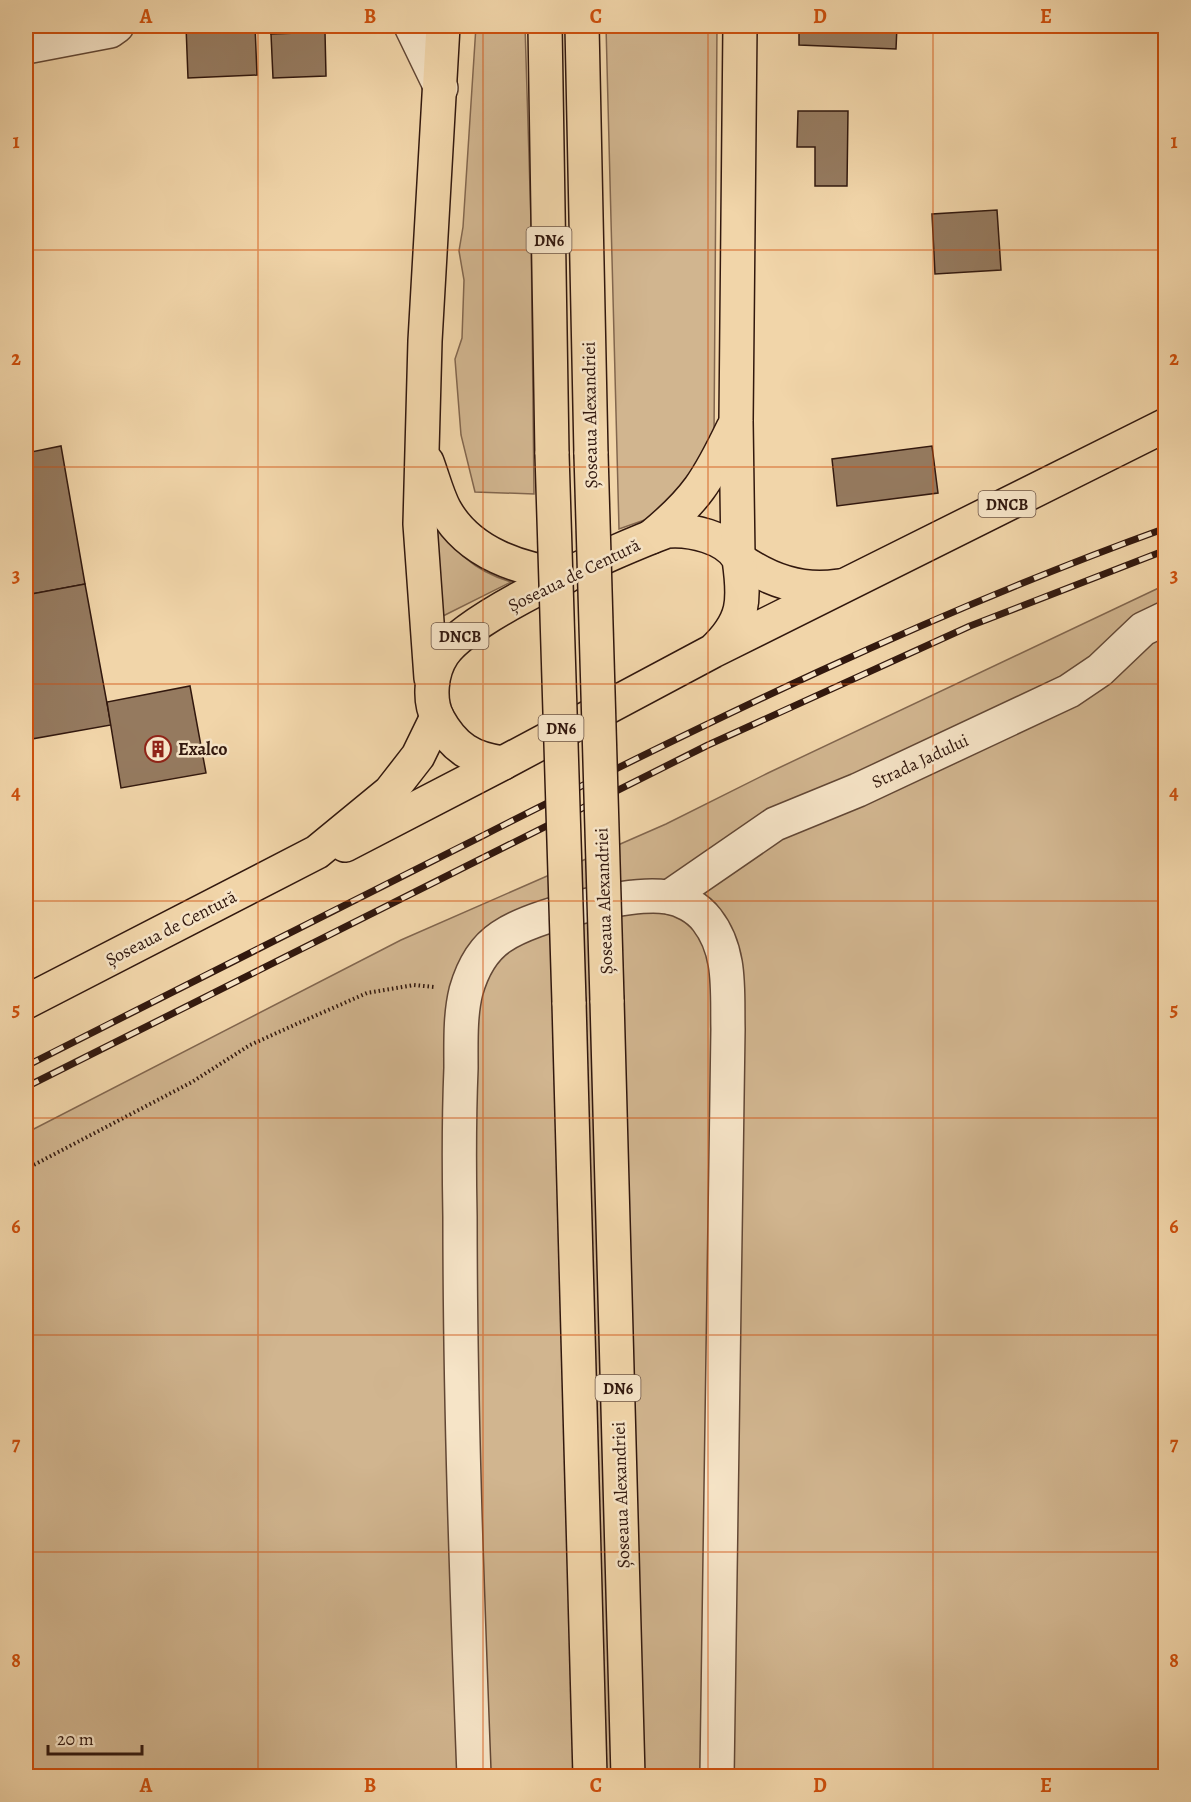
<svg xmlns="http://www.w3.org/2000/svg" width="1191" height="1802" font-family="Alegreya,serif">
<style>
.green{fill:#d1b58f;stroke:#82664e;stroke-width:1.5}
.building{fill:#957a5f;stroke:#32180e;stroke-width:1.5}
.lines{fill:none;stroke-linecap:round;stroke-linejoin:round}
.street-casing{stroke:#624735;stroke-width:36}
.primary-casing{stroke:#32180e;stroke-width:36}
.highway-casing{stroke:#32180e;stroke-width:36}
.path{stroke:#32180e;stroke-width:4;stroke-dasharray:1.5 3;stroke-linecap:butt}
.street{stroke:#f6e4c7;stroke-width:33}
.primary{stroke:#f1d5a9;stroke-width:33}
.highway{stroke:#f1d5a9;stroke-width:33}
.rail-casing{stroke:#32180e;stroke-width:7}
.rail{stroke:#f6e4c7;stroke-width:4.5;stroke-dasharray:14;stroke-linecap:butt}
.primary-bridge-casing{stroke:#32180e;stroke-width:36;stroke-linecap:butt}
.primary-bridge{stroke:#f1d5a9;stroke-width:33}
.grid{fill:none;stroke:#cd4f0c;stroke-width:1.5;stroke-opacity:0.55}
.labels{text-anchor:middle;stroke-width:5;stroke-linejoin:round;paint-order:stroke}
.shield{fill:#f6e4c7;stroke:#6d5546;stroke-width:1.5}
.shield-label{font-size:16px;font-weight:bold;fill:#32180e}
.street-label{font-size:18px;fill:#32180e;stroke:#f6e4c7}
.poi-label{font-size:18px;font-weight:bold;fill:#32180e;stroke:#f6e4c7;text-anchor:start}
.neatline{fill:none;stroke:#cd4f0c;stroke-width:2}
.grid-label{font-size:20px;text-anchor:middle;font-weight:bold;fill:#cd4f0c}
</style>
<rect width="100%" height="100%" fill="#f1d5a9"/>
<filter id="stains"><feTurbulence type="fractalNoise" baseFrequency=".00333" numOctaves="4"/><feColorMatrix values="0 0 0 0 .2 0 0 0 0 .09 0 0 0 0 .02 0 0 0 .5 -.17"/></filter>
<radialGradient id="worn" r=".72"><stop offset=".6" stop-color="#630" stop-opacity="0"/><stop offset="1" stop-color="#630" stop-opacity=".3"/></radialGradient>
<g class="green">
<path d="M476,26H525L531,223L534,494L475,492L461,435L455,359L462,338L464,280L459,251L463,227Z"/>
<path d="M606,26H717L714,437L687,482L653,517L619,529Z"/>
<path d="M434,519C457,552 471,570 511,582L443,616Z"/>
<path d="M1165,585V1776H26V1133L401,940L666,824L768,773Z"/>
</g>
<g class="building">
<path d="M186,26H255L257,75L188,78Z"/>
<path d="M271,26H319V32L271,34Z"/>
<path d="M799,26H897L896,49L799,45Z"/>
<path d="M325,32L326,76L273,78L271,34Z"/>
<path d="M798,111H848L847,186H815V147H797Z"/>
<path d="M997,210L1001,270L935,274L932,214Z"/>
<path d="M61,446L85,584L26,595V453Z"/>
<path d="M932,446L938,493L837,506L832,459Z"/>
<path d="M85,584L111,725L26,740V595Z"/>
<path d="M190,686L206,773L121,788L107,702Z"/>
</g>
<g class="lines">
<defs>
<g id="street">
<path d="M411,26L441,88"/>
<path d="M26,47L110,31L117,26"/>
<path d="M669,897L775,824L858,790L1069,691L1100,670L1143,629L1166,618"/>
<path d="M474,1776C467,1590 460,1403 460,1217C459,1167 459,1117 461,1068C461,1042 460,1015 466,991C472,970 483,949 501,937C533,915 630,891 667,897C682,899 698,908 707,920C732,952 727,992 728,1029L717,1776"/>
</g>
<g id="primary">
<path d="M739,559C768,580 803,592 839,586"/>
<path d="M713,651C745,621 745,601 739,559C727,537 690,529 667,531C618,549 470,614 443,654C431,672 428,700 438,719C454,748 472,759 503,763L713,651L1166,425"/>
<path d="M345,845L503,763"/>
<path d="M607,1000L628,1776"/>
<path d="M26,1002L317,852L390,792L418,756L437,717"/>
<path d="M569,1002L590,1776"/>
</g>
<g id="highway">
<path d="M545,26L552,454"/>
<path d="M582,26L591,454"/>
<path d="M427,462C433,478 437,495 445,510C470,554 520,569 567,576"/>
<path d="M651,537C696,500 708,480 733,428"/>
<path d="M738,556L736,421L740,26"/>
<path d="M431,678L420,524L425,341L443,26"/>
</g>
</defs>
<use href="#street" class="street-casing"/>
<use href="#primary" class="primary-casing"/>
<use href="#highway" class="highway-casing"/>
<path class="path" d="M26,1169L192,1082L250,1045L301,1022L367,993L414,985L434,987"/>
<use href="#street" class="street"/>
<use href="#primary" class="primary"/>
<use href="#highway" class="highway"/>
<defs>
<g id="rail">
<path d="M26,1066C178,989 331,912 484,835C707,722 930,613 1166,528"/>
<path d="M26,1087L708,745L970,626L1166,550"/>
</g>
</defs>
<use href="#rail" class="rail-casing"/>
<use href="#rail" class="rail"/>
<defs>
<g id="primary-bridge">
<path d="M552,454L569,1002"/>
<path d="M591,454L607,1000"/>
</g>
</defs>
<use href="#primary-bridge" class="primary-bridge-casing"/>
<use href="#primary-bridge" class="primary-bridge"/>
</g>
<path class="grid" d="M258,26V1776M483,26V1776M708,26V1776M933,26V1776M26,250H1166M26,467H1166M26,684H1166M26,901H1166M26,1118H1166M26,1335H1166M26,1552H1166"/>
<defs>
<symbol id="building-ring" viewBox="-11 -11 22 22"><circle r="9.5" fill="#f6e4c7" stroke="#8f2418" stroke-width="1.5"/><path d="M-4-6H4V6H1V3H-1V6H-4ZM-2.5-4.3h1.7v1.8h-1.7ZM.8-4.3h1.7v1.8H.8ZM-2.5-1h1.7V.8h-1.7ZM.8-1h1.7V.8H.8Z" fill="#8f2418"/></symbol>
</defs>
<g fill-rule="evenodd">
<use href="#building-ring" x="143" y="734" width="30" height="30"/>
</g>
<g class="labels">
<g class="shield">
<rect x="526.5" y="227" width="45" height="26" rx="4.5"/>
<rect x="978.5" y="491" width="57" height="26" rx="4.5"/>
<rect x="431.5" y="623" width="57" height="26" rx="4.5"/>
<rect x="538.5" y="715" width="45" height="26" rx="4.5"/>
<rect x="595.5" y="1375" width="45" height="26" rx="4.5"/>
</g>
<g class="shield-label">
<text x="549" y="246">DN6</text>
<text x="1007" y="510">DNCB</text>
<text x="460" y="642">DNCB</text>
<text x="561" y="734">DN6</text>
<text x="618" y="1394">DN6</text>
</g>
<g class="street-label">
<text transform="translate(590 415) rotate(-91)" y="6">Șoseaua Alexandriei</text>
<text transform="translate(574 575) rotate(-26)" y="6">Șoseaua de Centură</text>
<text transform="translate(920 761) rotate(-25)" y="6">Strada Jadului</text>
<text transform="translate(604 901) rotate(-92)" y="6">Șoseaua Alexandriei</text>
<text transform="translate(171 928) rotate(-27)" y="6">Șoseaua de Centură</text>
<text transform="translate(621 1495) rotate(-92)" y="6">Șoseaua Alexandriei</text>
</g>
<g class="poi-label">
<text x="178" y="755">Exalco</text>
</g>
</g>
<rect width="1191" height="1802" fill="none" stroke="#f1d5a9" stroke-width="66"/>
<path d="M48 1745v9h94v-9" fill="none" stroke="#32180e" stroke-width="3"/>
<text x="57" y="1745" font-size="18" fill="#32180e" stroke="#f6e4c7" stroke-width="4.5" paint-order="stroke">20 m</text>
<rect x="33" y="33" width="1125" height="1736" class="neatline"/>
<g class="grid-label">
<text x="146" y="23">A</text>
<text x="370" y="23">B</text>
<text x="596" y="23">C</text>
<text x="820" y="23">D</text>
<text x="1046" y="23">E</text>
<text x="16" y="148">1</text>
<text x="1174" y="148">1</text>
<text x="16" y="365">2</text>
<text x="1174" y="365">2</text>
<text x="16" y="582">3</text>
<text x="1174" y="582">3</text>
<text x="16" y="799">4</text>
<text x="1174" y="799">4</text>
<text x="16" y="1016">5</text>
<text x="1174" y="1016">5</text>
<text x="16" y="1233">6</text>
<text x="1174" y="1233">6</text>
<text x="16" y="1450">7</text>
<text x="1174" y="1450">7</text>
<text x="16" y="1667">8</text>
<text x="1174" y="1667">8</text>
<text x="146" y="1792">A</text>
<text x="370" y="1792">B</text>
<text x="596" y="1792">C</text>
<text x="820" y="1792">D</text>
<text x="1046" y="1792">E</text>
</g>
<rect width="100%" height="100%" filter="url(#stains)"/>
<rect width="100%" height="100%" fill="url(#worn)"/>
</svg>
